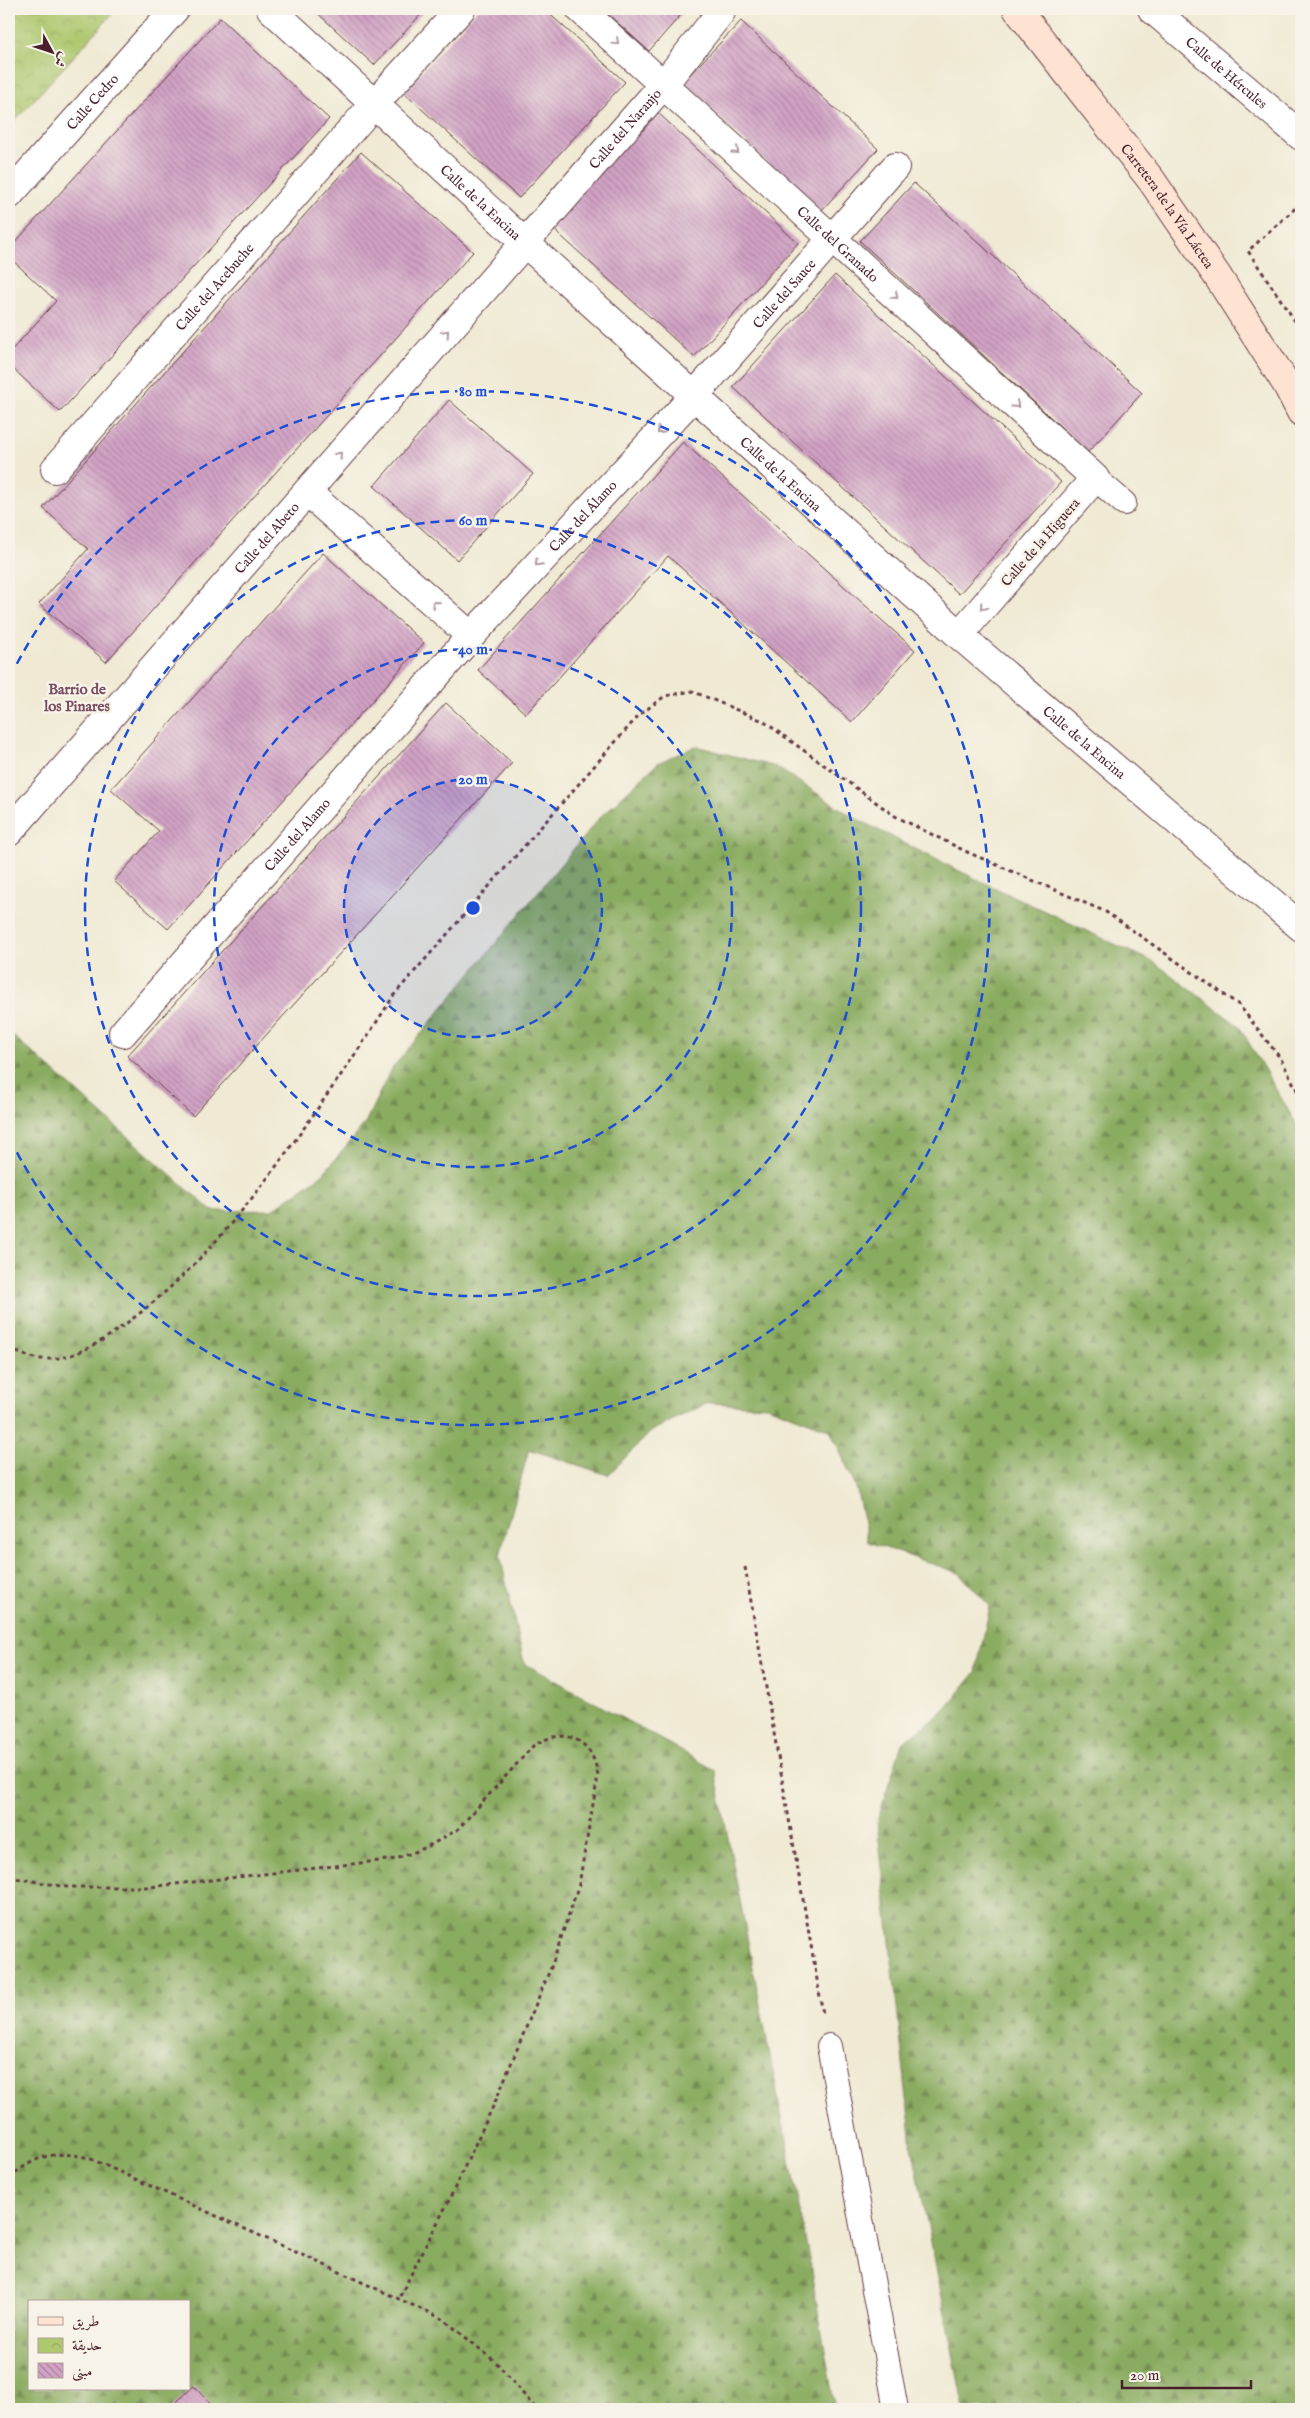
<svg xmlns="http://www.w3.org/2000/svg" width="1310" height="2418" font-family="'IM FELL English',Amiri,serif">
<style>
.forest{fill:url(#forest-firs);stroke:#6a6646;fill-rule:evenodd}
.park{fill:url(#park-crowns);stroke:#7c744c}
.building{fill:url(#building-back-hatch)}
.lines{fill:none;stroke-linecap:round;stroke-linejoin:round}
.lane-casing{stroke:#633d44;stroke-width:26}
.street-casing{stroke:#633d44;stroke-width:30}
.secondary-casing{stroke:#633d44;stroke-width:30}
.path{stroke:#633d44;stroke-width:3;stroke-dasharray:4 4;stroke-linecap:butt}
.lane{stroke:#fff;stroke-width:24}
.street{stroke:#fff;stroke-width:28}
.secondary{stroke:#fee3d2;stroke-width:28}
.oneway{stroke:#ae9aa0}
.ring{fill:none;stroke:#1d4ed8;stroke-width:2.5;stroke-dasharray:9 6}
.labels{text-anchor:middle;stroke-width:5;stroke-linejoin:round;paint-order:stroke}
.street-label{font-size:14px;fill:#4a1f2b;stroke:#f7f3e8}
.neighbourhood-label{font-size:15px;font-weight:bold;fill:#794d61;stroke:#f7f3e8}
.centre{fill:#1d4ed8;stroke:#f7f3e8;stroke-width:2.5}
.ring-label{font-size:15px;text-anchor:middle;font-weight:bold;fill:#1d4ed8;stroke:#f7f3e8;stroke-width:5;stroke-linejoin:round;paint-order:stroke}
</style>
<defs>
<pattern id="forest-firs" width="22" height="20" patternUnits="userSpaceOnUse" patternTransform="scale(1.25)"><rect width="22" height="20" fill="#8aac61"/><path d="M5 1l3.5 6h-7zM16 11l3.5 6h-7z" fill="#738b50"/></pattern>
<pattern id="park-crowns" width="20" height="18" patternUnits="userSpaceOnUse" patternTransform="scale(1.25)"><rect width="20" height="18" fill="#aec86e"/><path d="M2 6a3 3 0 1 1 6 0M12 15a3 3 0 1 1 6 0" fill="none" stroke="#97ab5f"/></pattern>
<pattern id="building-back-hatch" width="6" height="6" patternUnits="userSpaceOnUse" patternTransform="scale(1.25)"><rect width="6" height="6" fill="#d1a2c5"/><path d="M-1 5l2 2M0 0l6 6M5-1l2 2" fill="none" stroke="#ac83a0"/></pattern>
</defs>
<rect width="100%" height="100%" fill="#f7f3e8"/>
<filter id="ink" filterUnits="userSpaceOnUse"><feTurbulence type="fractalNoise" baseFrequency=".02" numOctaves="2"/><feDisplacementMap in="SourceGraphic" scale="10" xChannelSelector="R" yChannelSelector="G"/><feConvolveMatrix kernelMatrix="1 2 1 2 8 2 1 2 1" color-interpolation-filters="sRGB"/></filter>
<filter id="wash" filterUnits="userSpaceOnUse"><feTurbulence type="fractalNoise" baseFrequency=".0096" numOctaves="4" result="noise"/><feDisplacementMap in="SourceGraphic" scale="20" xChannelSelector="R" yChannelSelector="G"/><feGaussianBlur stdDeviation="1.12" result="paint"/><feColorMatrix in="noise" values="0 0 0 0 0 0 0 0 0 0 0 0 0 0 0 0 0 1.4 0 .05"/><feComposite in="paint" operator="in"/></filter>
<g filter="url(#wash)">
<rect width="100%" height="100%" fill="#f0ead4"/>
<path class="forest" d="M696,746L776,767L855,818L951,867L1155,963L1239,1026L1301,1132V2409H964L912,2146L877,1822L902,1743L944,1711L976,1672L990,1606L959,1573L868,1542L856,1487L830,1430L767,1406L708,1403L653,1430L608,1475L529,1449L500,1555L524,1663L715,1770L810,2264L835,2409H9V1032L212,1211L272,1210L323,1174L365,1123L390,1071L600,817L658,763ZM29,2302H189V2389H29Z"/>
<path class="park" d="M9,9H117L9,127Z"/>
<g id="blocks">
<g class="building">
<path d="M313,9H426L374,65Z"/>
<path d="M478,9H544L625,82L519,198L403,92Z"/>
<path d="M602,9H686L649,51Z"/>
<path d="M220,18L329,119L60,412L9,365V353L56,301L9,257V249Z"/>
<path d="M741,21L878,149L820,212L682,83Z"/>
<path d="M655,110L798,243L694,357L549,225Z"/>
<path d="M361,152L473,252L106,662L39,604L88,549L43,508Z"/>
<path d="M914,183L1142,393L1088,452L860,241Z"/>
<path d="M835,275L1061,482L959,594L733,387Z"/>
<path d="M449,400L533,474L457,560L374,486Z"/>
<path d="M683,442L915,650L852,722L668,556L526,714L478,670Z"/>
<path d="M323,553L424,643L168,929L114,881L159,831L111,789Z"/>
<path d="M446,703L512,763L193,1116L127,1056Z"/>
<path d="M194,2386L215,2409H169Z"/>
</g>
</g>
</g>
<g filter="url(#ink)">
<use href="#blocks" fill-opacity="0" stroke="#633d44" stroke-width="1"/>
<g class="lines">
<defs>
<g id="lane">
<path d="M1095,478L1124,503"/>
<path d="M829,2046L896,2409"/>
</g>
<g id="street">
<path id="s1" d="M271,9L524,242L959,635L1301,927"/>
<path id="s2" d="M580,9L1095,478L959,635"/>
<path id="s3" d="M1152,9L1301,136"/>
<path id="s4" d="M9,195L175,9"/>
<path id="s5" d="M55,469L374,104L461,9"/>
<path d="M307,492L471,636"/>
<path id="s6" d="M9,832L663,85L721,12"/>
<path id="s7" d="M123,1033L471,636L694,396L895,167"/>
</g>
<g id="secondary">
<path id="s8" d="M1017,9L1152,181L1218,277L1287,385L1301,412"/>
</g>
</defs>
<use href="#lane" class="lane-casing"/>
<use href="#street" class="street-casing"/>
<use href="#secondary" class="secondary-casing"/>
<g class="path">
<path d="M1301,203L1248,251L1301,330"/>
<path d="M9,1349C21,1354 35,1360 49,1359C76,1358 103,1341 124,1325C199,1271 256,1196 309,1121C338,1079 367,1038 394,995L639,715L665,696L692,691L763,721L895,816L967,852L1106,912L1239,1005L1281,1059L1301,1098"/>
<path d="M745,1567L823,2014"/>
<path d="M9,1877L67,1887H149L396,1859L427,1847L457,1830L533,1746C565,1725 593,1739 598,1776L579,1884L552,1965L496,2100L449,2200L399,2298"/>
<path d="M9,2178C36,2155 55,2150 89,2158L443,2319L496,2362L536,2409"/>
</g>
<use href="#lane" class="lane"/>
<use href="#street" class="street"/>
<use href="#secondary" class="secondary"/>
</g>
<defs><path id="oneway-chevron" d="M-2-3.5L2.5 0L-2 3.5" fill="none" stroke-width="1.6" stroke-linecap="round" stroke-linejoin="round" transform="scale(1.25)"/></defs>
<g class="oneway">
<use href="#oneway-chevron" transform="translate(616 42) rotate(42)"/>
<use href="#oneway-chevron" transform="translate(736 151) rotate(42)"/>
<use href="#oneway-chevron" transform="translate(895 296) rotate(42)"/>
<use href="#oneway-chevron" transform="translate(446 333) rotate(-49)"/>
<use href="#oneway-chevron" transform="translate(1016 405) rotate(42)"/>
<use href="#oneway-chevron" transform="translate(660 431) rotate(133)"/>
<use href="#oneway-chevron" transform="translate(339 455) rotate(-49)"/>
<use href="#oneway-chevron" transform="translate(538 563) rotate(133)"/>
<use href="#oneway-chevron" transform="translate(435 604) rotate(-139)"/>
<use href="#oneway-chevron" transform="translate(983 607) rotate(131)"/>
</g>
</g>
<circle cx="473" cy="908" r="129" fill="#1d4ed8" fill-opacity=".12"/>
<g class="ring">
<circle cx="473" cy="908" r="129"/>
<circle cx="473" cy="908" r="259"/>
<circle cx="473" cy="908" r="388"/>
<path d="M10 677A517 517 0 1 1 10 1139"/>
</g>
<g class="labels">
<g class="street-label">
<text dy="5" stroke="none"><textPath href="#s3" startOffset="98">Calle de Hércules</textPath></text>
<text dy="5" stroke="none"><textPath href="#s4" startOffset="125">Calle Cedro</textPath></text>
<text dy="5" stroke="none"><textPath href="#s6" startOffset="935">Calle del Naranjo</textPath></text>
<text dy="5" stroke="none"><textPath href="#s1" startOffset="285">Calle de la Encina</textPath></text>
<text dy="5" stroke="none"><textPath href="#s8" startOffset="248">Carretera de la Vía Láctea</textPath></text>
<text dy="5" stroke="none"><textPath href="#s2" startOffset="349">Calle del Granado</textPath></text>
<text dy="5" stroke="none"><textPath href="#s5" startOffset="242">Calle del Acebuche</textPath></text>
<text dy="5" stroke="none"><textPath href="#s7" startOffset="992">Calle del Sauce</textPath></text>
<text dy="5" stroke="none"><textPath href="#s1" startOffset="690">Calle de la Encina</textPath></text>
<text dy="5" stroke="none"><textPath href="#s7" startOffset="692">Calle del Álamo</textPath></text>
<text dy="5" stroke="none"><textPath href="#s6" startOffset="391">Calle del Abeto</textPath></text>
<text transform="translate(1040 542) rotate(-49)" y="5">Calle de la Higuera</text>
<text dy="5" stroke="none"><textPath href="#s1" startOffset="1095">Calle de la Encina</textPath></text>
<text dy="5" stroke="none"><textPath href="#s7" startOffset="264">Calle del Alamo</textPath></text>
</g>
<g class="neighbourhood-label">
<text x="77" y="694">Barrio de<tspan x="77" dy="17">los Pinares</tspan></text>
</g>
</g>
<circle cx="473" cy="908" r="8" class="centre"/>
<g class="ring-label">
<text x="473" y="396">80 m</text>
<text x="473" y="525">60 m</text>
<text x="473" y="654">40 m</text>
<text x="473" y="784">20 m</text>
</g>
<rect width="1310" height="2418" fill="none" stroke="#f7f3e8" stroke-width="30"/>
<rect x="28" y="2300" width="162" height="90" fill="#f7f3e8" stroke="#b29e9c"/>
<rect x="38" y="2317" width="25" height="8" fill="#fee3d2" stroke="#b29e9c"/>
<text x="72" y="2326" font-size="15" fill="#4a1f2b">طريق</text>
<rect x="38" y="2338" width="25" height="15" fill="url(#park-crowns)" stroke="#b29e9c"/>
<text x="72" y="2350" font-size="15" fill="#4a1f2b">حديقة</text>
<rect x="38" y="2363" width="25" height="15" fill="url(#building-back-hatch)" stroke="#b29e9c"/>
<text x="72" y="2376" font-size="15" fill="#4a1f2b">مبنى</text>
<g transform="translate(52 52) rotate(130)" stroke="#f7f3e8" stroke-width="4" paint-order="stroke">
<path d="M0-4L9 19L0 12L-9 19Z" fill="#4a1f2b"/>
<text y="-8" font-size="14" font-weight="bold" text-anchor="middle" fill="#4a1f2b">ش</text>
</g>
<path d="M1122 2380v8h129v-8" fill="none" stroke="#4a1f2b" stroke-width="2.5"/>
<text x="1130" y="2380" font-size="15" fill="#4a1f2b" stroke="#f7f3e8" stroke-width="4" paint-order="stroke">20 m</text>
</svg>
